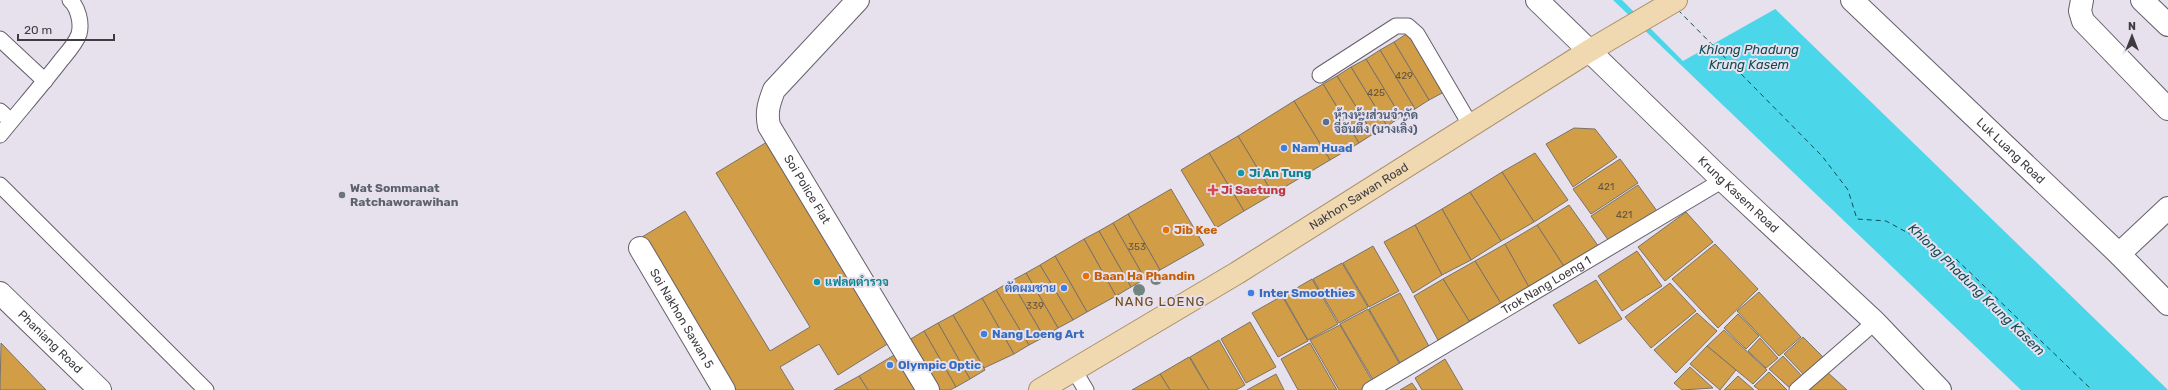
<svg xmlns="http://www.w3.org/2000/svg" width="2168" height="390" font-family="Rubik,Sarabun,sans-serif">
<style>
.water{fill:#4bd6ea}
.pier{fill:#e7e0ed}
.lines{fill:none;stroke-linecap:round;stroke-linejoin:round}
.ferry{stroke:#104c55;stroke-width:1;stroke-dasharray:5 4;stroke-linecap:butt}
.building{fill:#d19d47;stroke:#7a7367}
.service-casing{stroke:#66606b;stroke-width:17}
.minor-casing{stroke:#66606b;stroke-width:24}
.tertiary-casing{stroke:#66606b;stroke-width:24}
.secondary-casing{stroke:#66606b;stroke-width:24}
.primary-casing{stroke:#ab9168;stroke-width:24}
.service{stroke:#fff;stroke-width:15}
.minor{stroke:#fff;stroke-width:22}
.tertiary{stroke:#fff;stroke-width:22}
.secondary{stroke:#fff;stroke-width:22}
.primary{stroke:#f0d9b1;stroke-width:22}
.tree{fill:#71847e}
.service-dot{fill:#5c6f8a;stroke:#e7e0ed;stroke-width:1.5}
.shop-dot{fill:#3f7fe0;stroke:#e7e0ed;stroke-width:1.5}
.culture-dot{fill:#0f9aa8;stroke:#e7e0ed;stroke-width:1.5}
.health-dot{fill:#e0444e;stroke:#e7e0ed;stroke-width:1.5}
.worship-dot{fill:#6b7280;stroke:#e7e0ed;stroke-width:1.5}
.food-dot{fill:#e8710a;stroke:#e7e0ed;stroke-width:1.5}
.labels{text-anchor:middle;stroke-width:4;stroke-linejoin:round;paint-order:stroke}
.number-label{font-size:10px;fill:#635442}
.service-label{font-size:12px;font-weight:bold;fill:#4e5e75;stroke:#e7e0ed;text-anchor:start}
.shop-label{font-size:12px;font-weight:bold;fill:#366cbe;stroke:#e7e0ed;text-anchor:start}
.street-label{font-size:12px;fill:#3e3b41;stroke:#e7e0ed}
.culture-label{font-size:12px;font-weight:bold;fill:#0d838f;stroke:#e7e0ed;text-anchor:start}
.worship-label{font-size:12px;font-weight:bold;fill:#5b616d;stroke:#e7e0ed;text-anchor:start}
.health-label{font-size:12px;font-weight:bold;fill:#be3a42;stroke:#e7e0ed;text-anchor:start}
.food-label{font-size:12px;font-weight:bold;fill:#c56008;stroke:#e7e0ed;text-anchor:start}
.water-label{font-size:13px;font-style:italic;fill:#104c55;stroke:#e7e0ed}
.neighbourhood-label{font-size:13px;letter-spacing:1px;fill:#6f4a1b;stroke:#e7e0ed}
</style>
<rect width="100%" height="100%" fill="#e7e0ed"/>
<path class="water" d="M1613,0H1766L2168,390H2021Z"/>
<path class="pier" d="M1622,0H1769L1777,8L1683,61Z"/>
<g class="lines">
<path class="ferry" d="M1678,10L1822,156L1848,190L1857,219L1886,221L1956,259L2092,390"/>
</g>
<g class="building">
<path d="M1408,33L1444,92L1429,100L1394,42Z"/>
<path d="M1394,42L1429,100L1415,109L1380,50Z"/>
<path d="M1380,50L1415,109L1401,117L1366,59Z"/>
<path d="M1366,59L1401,117L1387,126L1351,67Z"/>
<path d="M1351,67L1387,126L1373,134L1337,76Z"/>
<path d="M1337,76L1373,134L1359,143L1323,84Z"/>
<path d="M1323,84L1359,143L1330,160L1294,101Z"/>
<path d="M1294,101L1330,160L1273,194L1238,136Z"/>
<path d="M1574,128L1595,129L1617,157L1573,187L1546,144Z"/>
<path d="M1238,136L1273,194L1244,211L1209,153Z"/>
<path d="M767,142L889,343L838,375L819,344L780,367L794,390H736L642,237L685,211L770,351L810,327L716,173Z"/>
<path d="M1209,153L1244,211L1216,228L1181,170Z"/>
<path d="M1535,153L1568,200L1534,222L1502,172Z"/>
<path d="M1620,159L1638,183L1591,214L1573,189Z"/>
<path d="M1502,172L1534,222L1501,241L1470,192Z"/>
<path d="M1638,185L1657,211L1609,241L1591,216Z"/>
<path d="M1171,189L1204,245L1160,270L1128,214Z"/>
<path d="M1470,192L1501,241L1471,260L1442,209Z"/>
<path d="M1569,205L1599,247L1565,268L1537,225Z"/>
<path d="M1442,209L1471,260L1442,275L1415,225Z"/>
<path d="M1686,212L1713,242L1665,281L1638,247Z"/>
<path d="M1128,214L1160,270L1145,279L1113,223Z"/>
<path d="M1113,223L1145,279L1131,287L1099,231Z"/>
<path d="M1415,225L1442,275L1413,293L1384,242Z"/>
<path d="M1537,225L1565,268L1530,289L1505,244Z"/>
<path d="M1099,231L1131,287L1116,296L1084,239Z"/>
<path d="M1084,239L1116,296L1087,312L1055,256Z"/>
<path d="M1505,244L1530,289L1502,305L1475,261Z"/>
<path d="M1715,244L1758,289L1718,328L1672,279Z"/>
<path d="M1373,246L1399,291L1369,307L1343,263Z"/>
<path d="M1637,251L1662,286L1622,311L1598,276Z"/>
<path d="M1055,256L1087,312L1073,320L1040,265Z"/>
<path d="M1475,261L1502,305L1469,321L1443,279Z"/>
<path d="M1342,263L1368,307L1339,323L1313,279Z"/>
<path d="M1040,265L1073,320L1058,328L1026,273Z"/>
<path d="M1026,273L1058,328L1044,337L1011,281Z"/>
<path d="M1312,279L1338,324L1308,340L1283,296Z"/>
<path d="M1443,279L1471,324L1438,340L1414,296Z"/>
<path d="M1596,280L1622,319L1579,344L1553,305Z"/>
<path d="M1011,281L1044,337L1029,345L996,290Z"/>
<path d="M1670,283L1696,311L1651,348L1625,317Z"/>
<path d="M996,290L1029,345L1014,354L982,298Z"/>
<path d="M1759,292L1801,337L1779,356L1737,311Z"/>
<path d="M1400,293L1431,350L1403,368L1369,309Z"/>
<path d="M1282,296L1308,341L1278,357L1252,313Z"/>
<path d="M982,298L1014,354L984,368L953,315Z"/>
<path d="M1368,309L1402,368L1375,383L1340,324Z"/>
<path d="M1697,313L1717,331L1676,373L1654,350Z"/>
<path d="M1738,314L1759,336L1746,349L1724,328Z"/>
<path d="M953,315L985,370L970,379L938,323Z"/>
<path d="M1250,322L1276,367L1246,383L1221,339Z"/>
<path d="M938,323L970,379L956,387L924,331Z"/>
<path d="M1340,325L1374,384L1364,390H1339L1310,340Z"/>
<path d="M1724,330L1767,370L1753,384L1707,346Z"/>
<path d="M924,331L956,387L950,390H938L909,340Z"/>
<path d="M1803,337L1826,360L1807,378L1784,354Z"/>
<path d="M1760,338L1778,358L1766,368L1748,351Z"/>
<path d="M1219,340L1245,385L1236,390H1209L1190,357Z"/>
<path d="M1,343L46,390H0Z"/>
<path d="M1310,343L1337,390H1298L1281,359Z"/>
<path d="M1707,346L1736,370L1720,390L1690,364Z"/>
<path d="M896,354L916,390H868L859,376Z"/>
<path d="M1783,356L1805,379L1792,390L1769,369Z"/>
<path d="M1189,357L1209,390H1170L1160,374Z"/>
<path d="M1445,359L1463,390H1422L1415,378Z"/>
<path d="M1690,367L1713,388L1682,390L1674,383Z"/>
<path d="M1826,371L1847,390H1807Z"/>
<path d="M1769,372L1787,390H1759L1754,386Z"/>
<path d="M1160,374L1170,390H1132Z"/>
<path d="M1276,374L1284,390H1247Z"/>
<path d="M859,376L868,390H834Z"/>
<path d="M1738,376L1754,390H1724Z"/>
<path d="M1412,383L1417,390H1400Z"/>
</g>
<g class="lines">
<defs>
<g id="service">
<path d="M0,39L45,81"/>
<path d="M1320,75L1396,26H1408L1417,34L1471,126"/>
<path d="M0,111L11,121"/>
<path d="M0,135C21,109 42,85 62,59C68,52 76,43 79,34C82,23 78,7 70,0"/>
<path d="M0,185L206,390"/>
<path d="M1074,370L1086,390"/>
<path id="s1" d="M1370,390L1723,180"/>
<path d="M1797,390L1875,322"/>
</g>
<g id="minor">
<path id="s2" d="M858,0L774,90C769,103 766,112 769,126L928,390"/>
<path d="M2082,0L2080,11L2083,21L2168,109"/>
<path d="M2142,0L2168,25"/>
<path id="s3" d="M640,248L724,390"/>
<path d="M2119,254L2168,208"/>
<path id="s4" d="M0,293L100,390"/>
</g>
<g id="tertiary">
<path id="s5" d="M1852,0L2119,254L2168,304"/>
</g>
<g id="secondary">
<path id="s6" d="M1537,0L1715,173L1875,322L1940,390"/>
</g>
<g id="primary">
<path id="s7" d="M1040,390L1237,273L1589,51L1676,0"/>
</g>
</defs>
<use href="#service" class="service-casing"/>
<use href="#minor" class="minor-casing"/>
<use href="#tertiary" class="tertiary-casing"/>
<use href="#secondary" class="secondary-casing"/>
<use href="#primary" class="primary-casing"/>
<use href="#service" class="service"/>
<use href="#minor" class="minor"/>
<use href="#tertiary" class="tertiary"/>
<use href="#secondary" class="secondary"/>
<use href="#primary" class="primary"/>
</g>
<g class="tree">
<circle cx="1156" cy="279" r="6"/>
<circle cx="1139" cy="290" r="6"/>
</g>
<circle class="service-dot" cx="1326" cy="122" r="4"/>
<g class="shop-dot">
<circle cx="1284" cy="148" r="4"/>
<circle cx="1064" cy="288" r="4"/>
<circle cx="1251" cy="293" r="4"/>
<circle cx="984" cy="334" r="4"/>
<circle cx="890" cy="365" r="4"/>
</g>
<g class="culture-dot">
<circle cx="1241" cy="173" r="4"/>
<circle cx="817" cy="282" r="4"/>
</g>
<path class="health-dot" d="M1211 184h4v4h4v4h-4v4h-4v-4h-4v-4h4z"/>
<circle class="worship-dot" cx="342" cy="195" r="4"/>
<g class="food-dot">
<circle cx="1166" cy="230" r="4"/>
<circle cx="1086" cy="276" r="4"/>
</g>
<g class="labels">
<g class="number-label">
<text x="1404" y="79">429</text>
<text x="1376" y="96">425</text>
<text x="1606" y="190">421</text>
<text x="1624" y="218">421</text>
<text x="1137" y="250">353</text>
<text x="1035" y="309">339</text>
</g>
<g class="service-label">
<text x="1334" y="119">ห้างหุ้นส่วนจำกัด<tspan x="1334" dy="14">จี่อันตึ๊ง (นางเลิ้ง)</tspan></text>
</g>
<g class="shop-label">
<text x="1292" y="152">Nam Huad</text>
<text x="1056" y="292" text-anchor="end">ตัดผมชาย</text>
<text x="1259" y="297">Inter Smoothies</text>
<text x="992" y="338">Nang Loeng Art</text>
<text x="898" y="369">Olympic Optic</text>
</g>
<g class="street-label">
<text dy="4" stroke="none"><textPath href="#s5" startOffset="219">Luk Luang Road</textPath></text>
<text dy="4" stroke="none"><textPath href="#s2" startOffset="234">Soi Police Flat</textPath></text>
<text dy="4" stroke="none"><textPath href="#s6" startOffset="280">Krung Kasem Road</textPath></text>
<text dy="4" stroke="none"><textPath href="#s7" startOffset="373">Nakhon Sawan Road</textPath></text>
<text dy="4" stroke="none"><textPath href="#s1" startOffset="205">Trok Nang Loeng 1</textPath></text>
<text dy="4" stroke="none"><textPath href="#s3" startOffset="82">Soi Nakhon Sawan 5</textPath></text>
<text dy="4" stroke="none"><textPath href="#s4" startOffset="70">Phaniang Road</textPath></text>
</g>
<g class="culture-label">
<text x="1249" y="177">Ji An Tung</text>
<text x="825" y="286">แฟลตตำรวจ</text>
</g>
<g class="worship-label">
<text x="350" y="192">Wat Sommanat<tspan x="350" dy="14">Ratchaworawihan</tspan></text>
</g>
<g class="health-label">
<text x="1221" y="194">Ji Saetung</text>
</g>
<g class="food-label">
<text x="1174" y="234">Jib Kee</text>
<text x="1094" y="280">Baan Ha Phandin</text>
</g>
<g class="water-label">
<text x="1749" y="54">Khlong Phadung<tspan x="1749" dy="15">Krung Kasem</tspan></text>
<text transform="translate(1977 289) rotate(44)" y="5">Khlong Phadung Krung Kasem</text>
</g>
<g class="neighbourhood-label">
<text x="1160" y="306">NANG LOENG</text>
</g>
</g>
<g transform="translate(2132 36)" stroke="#e7e0ed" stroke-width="3" paint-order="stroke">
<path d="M0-3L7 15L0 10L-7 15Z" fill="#3e3b41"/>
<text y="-6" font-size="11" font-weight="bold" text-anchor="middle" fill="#3e3b41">N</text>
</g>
<path d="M18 34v6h96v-6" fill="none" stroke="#3e3b41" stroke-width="2"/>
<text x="24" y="34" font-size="12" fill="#3e3b41" stroke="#e7e0ed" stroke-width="3" paint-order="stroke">20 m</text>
</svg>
